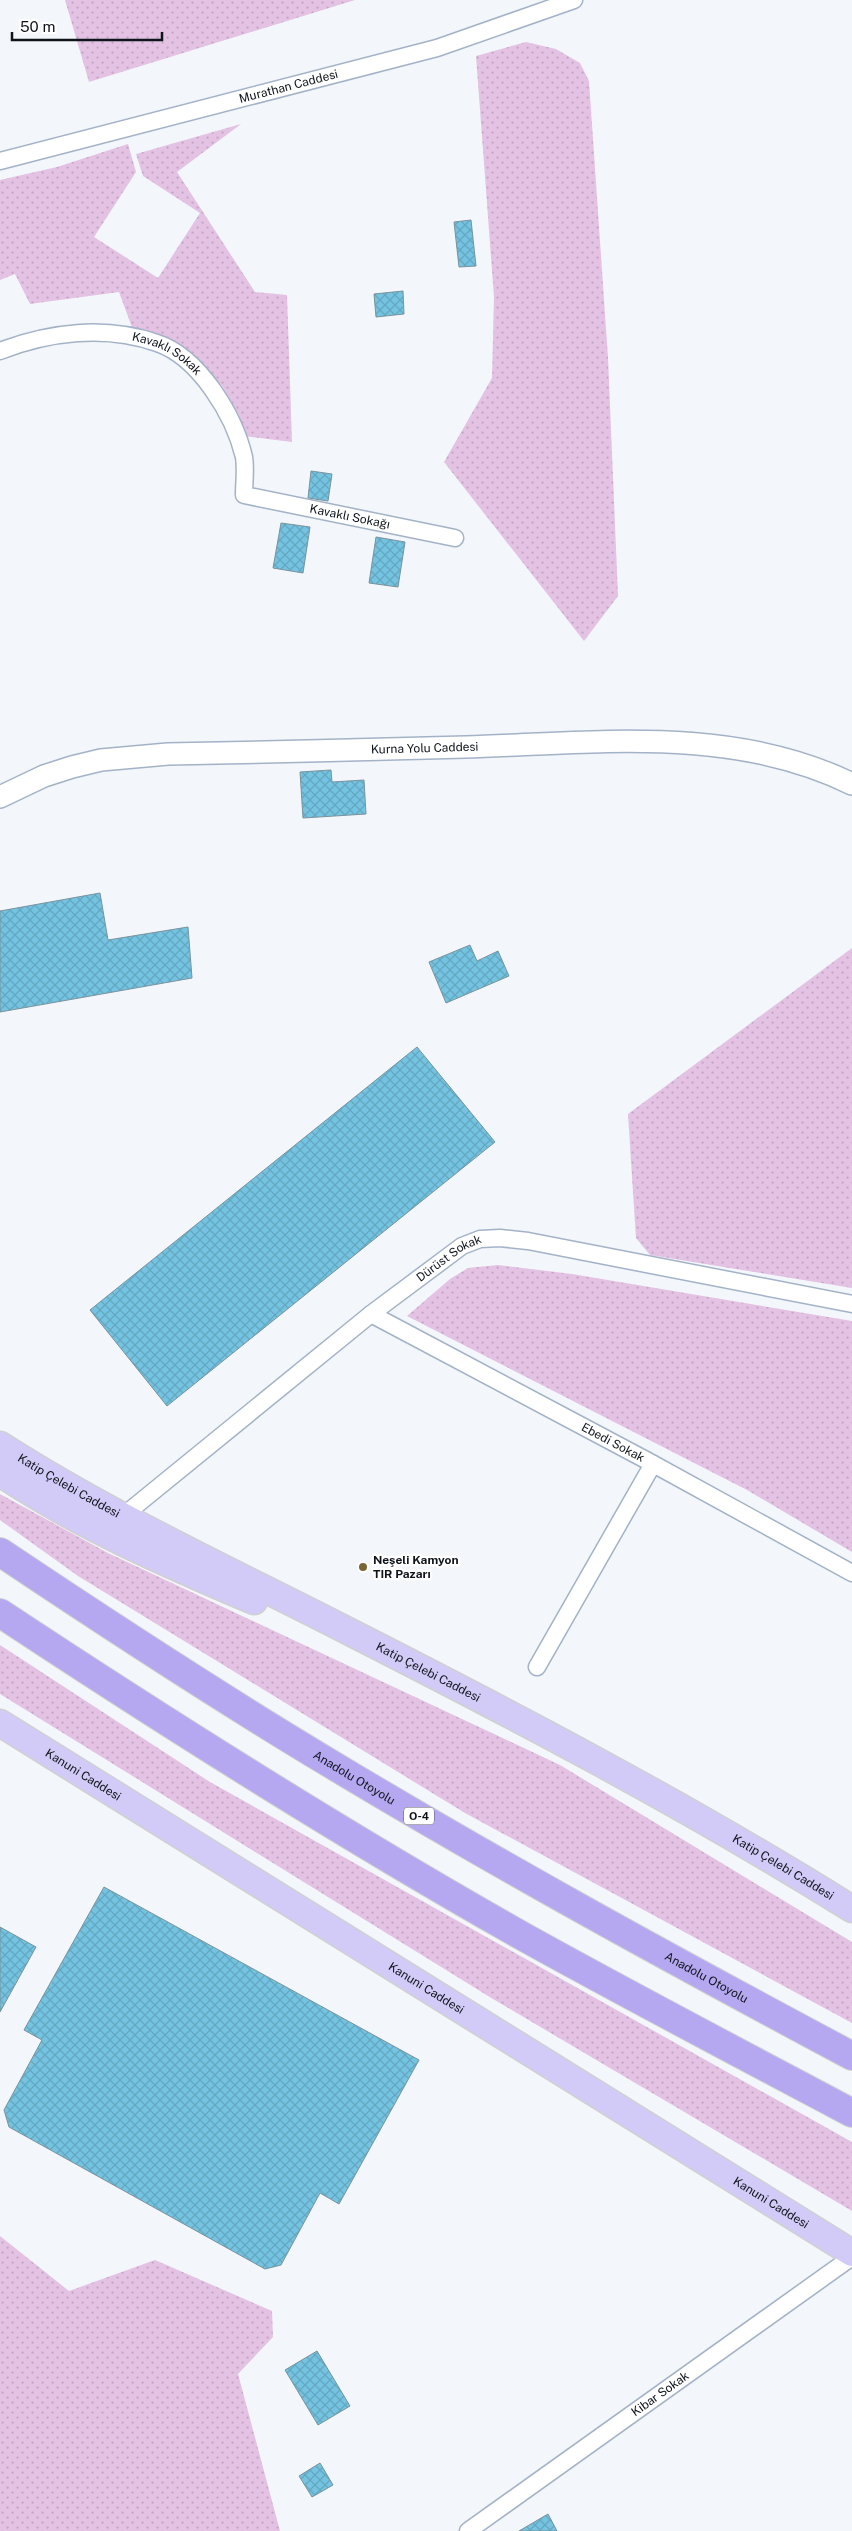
<svg xmlns="http://www.w3.org/2000/svg" width="852" height="2531" font-family="'Public Sans',sans-serif">
<style>
.grass{fill:url(#grass-dots)}
.building{fill:url(#building-cross-hatch);stroke:#78939d}
.lines{fill:none;stroke-linecap:round;stroke-linejoin:round}
.minor-casing{stroke:#a4b2c7;stroke-width:19}
.tertiary-casing{stroke:#a4b2c7;stroke-width:24}
.primary-casing{stroke:#cfd0d1;stroke-width:29}
.motorway-casing{stroke:#cfd0d1;stroke-width:30}
.minor{stroke:#fff;stroke-width:16}
.tertiary{stroke:#fff;stroke-width:21}
.primary{stroke:#d3cbf7;stroke-width:26}
.motorway{stroke:#b5a8f1;stroke-width:28}
.poi-dot{fill:#786735;stroke:#fff;stroke-width:2}
.labels{text-anchor:middle;stroke-width:4.5;stroke-linejoin:round;paint-order:stroke}
.shield{fill:#fff;stroke:#575a5f;stroke-width:1}
.shield-label{font-size:11px;font-weight:bold;fill:#0f141b}
.street-label{font-size:12px;fill:#0f141b;stroke:#fff}
.poi-label{font-size:12px;font-weight:bold;fill:#0f141b;stroke:#fff;text-anchor:start}
</style>
<defs>
<pattern id="grass-dots" width="8" height="8" patternUnits="userSpaceOnUse" patternTransform="scale(1.25)"><rect width="8" height="8" fill="#e3c2e3"/><path d="M2 2h.1M6 6h.1" fill="none" stroke="#c2a6c2" stroke-width="1.8" stroke-linecap="round"/></pattern>
<pattern id="building-cross-hatch" width="8" height="8" patternUnits="userSpaceOnUse" patternTransform="scale(1.25)"><rect width="8" height="8" fill="#74c3e1"/><path d="M0 0l8 8M0 8l8-8" fill="none" stroke="#63a7c0"/></pattern>
</defs>
<rect width="100%" height="100%" fill="#f3f6fb"/>
<g class="grass">
<path d="M65,0H355L89,82Z"/>
<path d="M526,42L556,49L580,63L589,81L608,358L618,596L584,641L444,462L492,378L494,297L476,56Z"/>
<path d="M241,124L177,172L255,292L287,295L292,442L243,436L239,415L222,386L195,356L164,336L133,330L119,292L30,304L15,274L0,280V180L57,167L128,144L136,172L94,237L158,278L200,213L143,176L136,154Z"/>
<path d="M852,948V1288L650,1255L636,1238L628,1114Z"/>
<path d="M498,1265L572,1274L852,1321V1552L747,1490L407,1316L450,1279L468,1268Z"/>
<path d="M0,1494L108,1553L560,1765L852,1942V2023L465,1813L78,1576L0,1520Z"/>
<path d="M0,1645L210,1782L852,2142V2211L493,1999L0,1694Z"/>
<path d="M0,2236L69,2291L155,2260L272,2311L273,2337L238,2374L280,2531H0Z"/>
</g>
<g class="building">
<path d="M471,220L476,266L459,267L454,222Z"/>
<path d="M403,291L404,314L376,317L374,294Z"/>
<path d="M311,471L332,474L328,501L308,498Z"/>
<path d="M281,523L310,527L303,573L273,568Z"/>
<path d="M376,537L405,542L398,587L369,583Z"/>
<path d="M331,770L332,782L364,780L366,814L303,818L300,772Z"/>
<path d="M100,893L108,940L188,927L192,978L0,1012V911Z"/>
<path d="M470,945L477,961L498,951L509,976L446,1003L429,962Z"/>
<path d="M417,1047L495,1142L167,1406L90,1310Z"/>
<path d="M104,1887L419,2060L339,2204L320,2193L281,2265L265,2269L9,2127L4,2110L42,2040L24,2030Z"/>
<path d="M0,1927L36,1947L0,2012Z"/>
<path d="M317,2351L350,2406L318,2425L285,2370Z"/>
<path d="M320,2463L333,2485L312,2497L299,2476Z"/>
<path d="M548,2514L557,2531H519Z"/>
</g>
<g class="lines">
<defs>
<g id="minor">
<path id="s1" d="M0,161L437,48L574,0"/>
<path id="s2" d="M0,351C49,332 105,325 157,343C199,357 234,415 244,457C246,469 244,483 244,495L455,538"/>
<path id="s3" d="M371,1314L646,1460L852,1573"/>
<path id="s4" d="M123,1516L371,1314L462,1246L480,1239L500,1238L528,1241L852,1304"/>
<path d="M537,1667L653,1464"/>
<path id="s5" d="M468,2531L852,2257"/>
</g>
<g id="tertiary">
<path id="s6" d="M0,797L44,776L72,767L101,760L168,754C267,752 367,750 466,747C594,743 733,725 852,784"/>
</g>
<g id="primary">
<path id="s7" d="M0,1445C111,1516 231,1571 348,1631C519,1718 689,1807 852,1909"/>
<path d="M0,1473C78,1525 167,1564 254,1601"/>
<path id="s8" d="M0,1723L852,2253"/>
</g>
<g id="motorway">
<path id="s9" d="M0,1552C109,1625 219,1697 331,1764C502,1867 676,1962 852,2056"/>
<path d="M0,1613C171,1726 345,1836 524,1937C632,1997 743,2055 852,2113"/>
</g>
</defs>
<use href="#minor" class="minor-casing"/>
<use href="#tertiary" class="tertiary-casing"/>
<use href="#primary" class="primary-casing"/>
<use href="#motorway" class="motorway-casing"/>
<use href="#minor" class="minor"/>
<use href="#tertiary" class="tertiary"/>
<use href="#primary" class="primary"/>
<use href="#motorway" class="motorway"/>
</g>
<circle class="poi-dot" cx="363" cy="1567" r="5"/>
<g class="labels">
<rect class="shield" x="404" y="1807.5" width="30" height="17" rx="4"/>
<g class="shield-label">
<text x="419" y="1820">O-4</text>
</g>
<g class="street-label">
<text dy="4" stroke="none"><textPath href="#s1" startOffset="298">Murathan Caddesi</textPath></text>
<text dy="4" stroke="none"><textPath href="#s2" startOffset="174">Kavaklı Sokak</textPath></text>
<text dy="4" stroke="none"><textPath href="#s2" startOffset="455">Kavaklı Sokağı</textPath></text>
<text dy="4" stroke="none"><textPath href="#s6" startOffset="432">Kurna Yolu Caddesi</textPath></text>
<text dy="4" stroke="none"><textPath href="#s4" startOffset="416">Dürüst Sokak</textPath></text>
<text dy="4" stroke="none"><textPath href="#s3" startOffset="274">Ebedi Sokak</textPath></text>
<text dy="4" stroke="none"><textPath href="#s7" startOffset="80">Katip Çelebi Caddesi</textPath></text>
<text dy="4" stroke="none"><textPath href="#s7" startOffset="485">Katip Çelebi Caddesi</textPath></text>
<text dy="4" stroke="none"><textPath href="#s8" startOffset="98">Kanuni Caddesi</textPath></text>
<text dy="4" stroke="none"><textPath href="#s9" startOffset="420">Anadolu Otoyolu</textPath></text>
<text dy="4" stroke="none"><textPath href="#s7" startOffset="890">Katip Çelebi Caddesi</textPath></text>
<text dy="4" stroke="none"><textPath href="#s9" startOffset="825">Anadolu Otoyolu</textPath></text>
<text dy="4" stroke="none"><textPath href="#s8" startOffset="502">Kanuni Caddesi</textPath></text>
<text dy="4" stroke="none"><textPath href="#s8" startOffset="908">Kanuni Caddesi</textPath></text>
<text dy="4" stroke="none"><textPath href="#s5" startOffset="236">Kibar Sokak</textPath></text>
</g>
<g class="poi-label">
<text x="373" y="1564">Neşeli Kamyon<tspan x="373" dy="14">TIR Pazarı</tspan></text>
</g>
</g>
<path d="M12 32v8h150v-8" fill="none" stroke="#0f141b" stroke-width="2.5"/>
<text x="20" y="32" font-size="15" fill="#0f141b" stroke="#ffffff" stroke-width="4" paint-order="stroke">50 m</text>
</svg>
